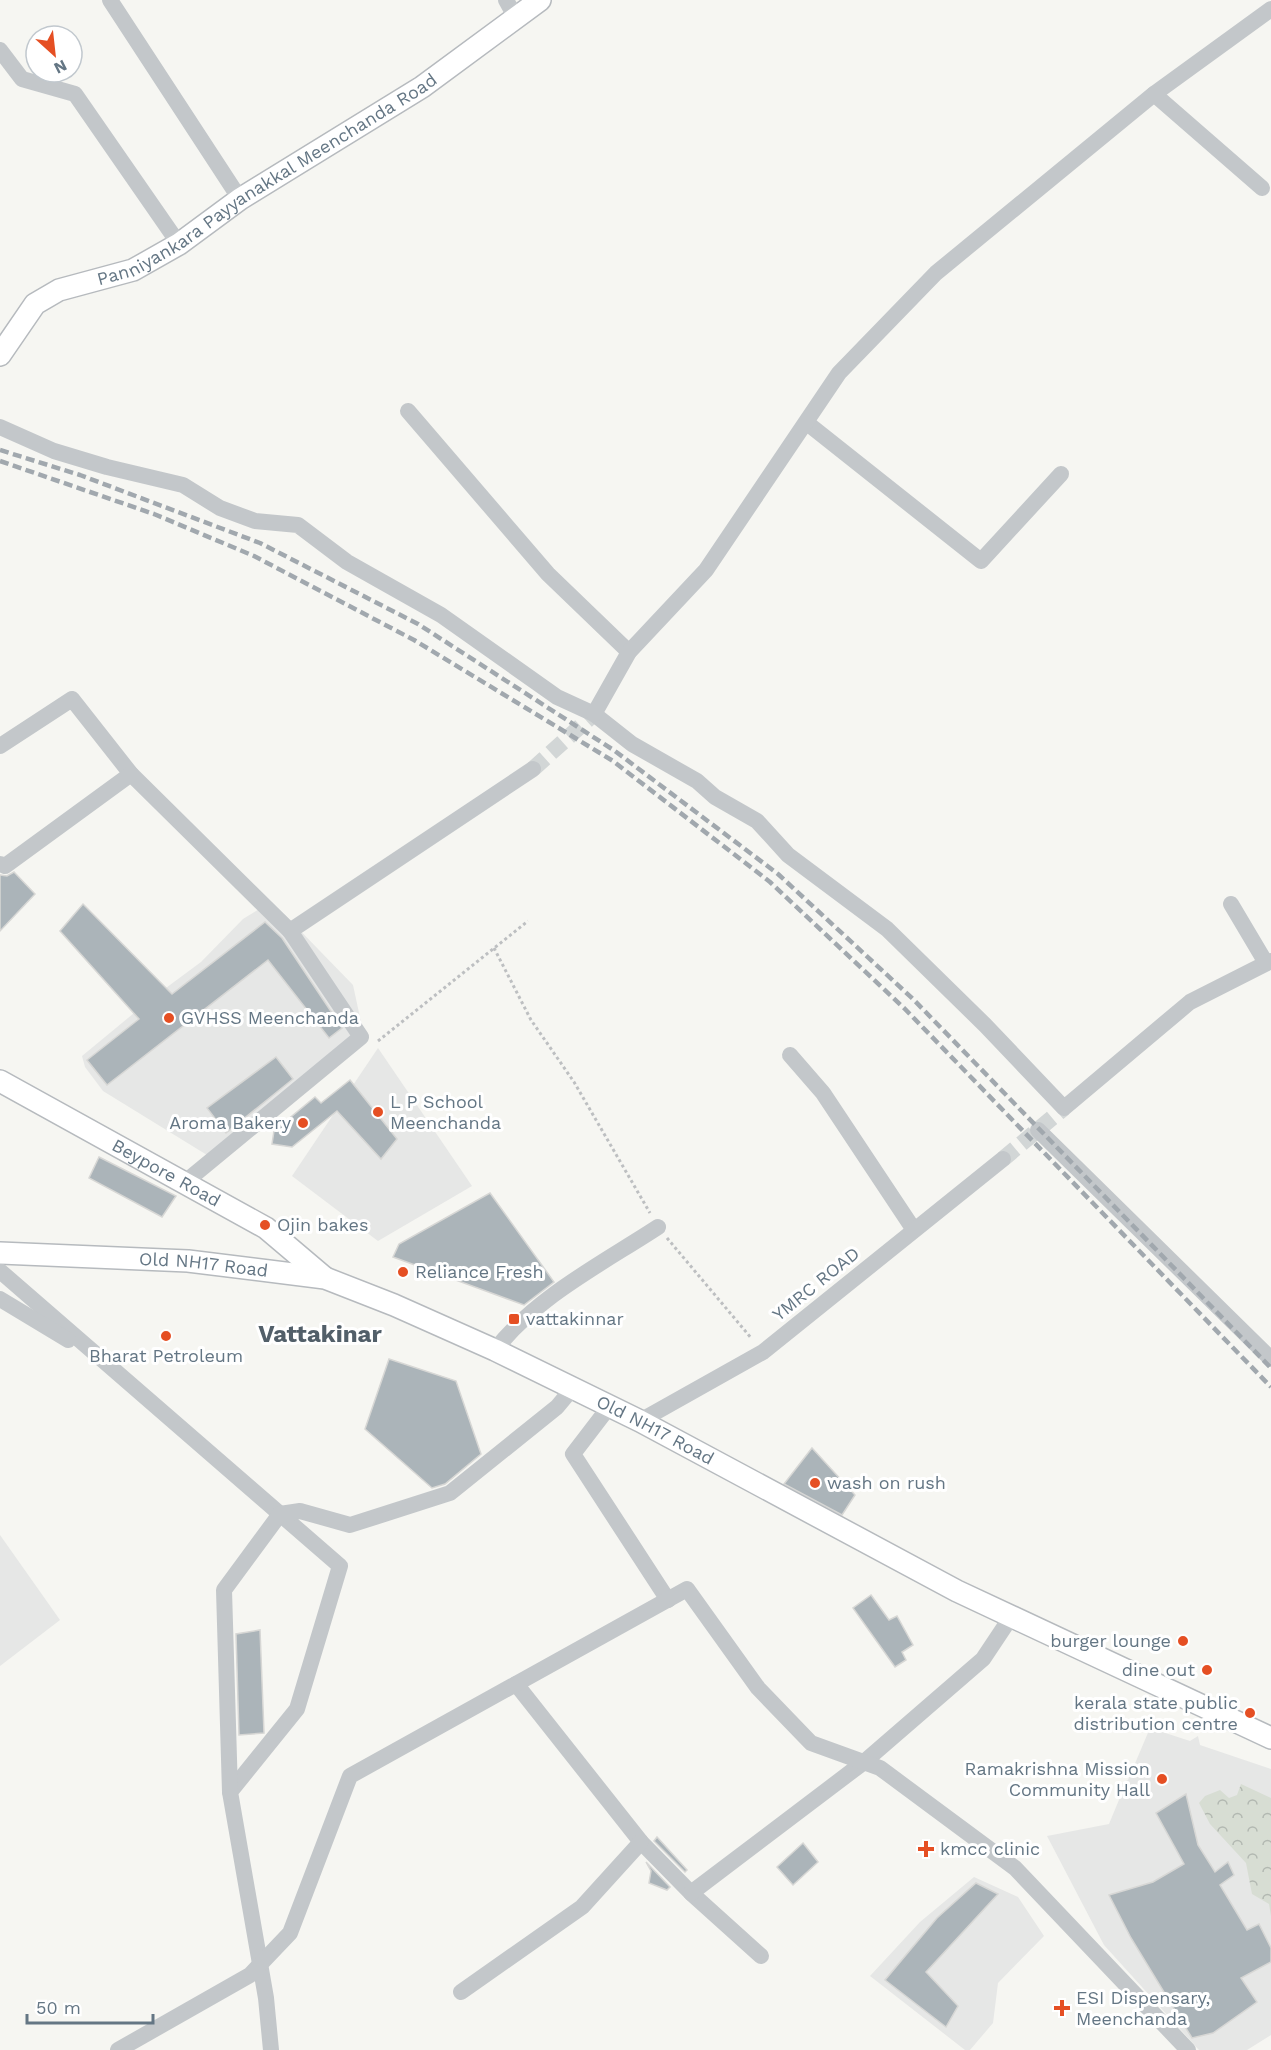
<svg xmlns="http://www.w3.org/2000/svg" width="1271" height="2050" font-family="'Work Sans',sans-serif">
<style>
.built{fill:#e6e7e6}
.park{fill:url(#park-crowns)}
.building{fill:#abb4b9;stroke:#d7d7d5;stroke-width:1.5}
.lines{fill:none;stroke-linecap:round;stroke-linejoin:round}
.minor-tunnel{stroke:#d2d6d6;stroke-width:16;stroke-dasharray:16 8;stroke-linecap:butt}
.major-casing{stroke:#b6babe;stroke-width:24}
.path{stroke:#bdbfc1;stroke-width:3;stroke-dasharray:3 3;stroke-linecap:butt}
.minor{stroke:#c3c7ca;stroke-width:16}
.major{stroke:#fff;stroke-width:21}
.rail{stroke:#a1a8ae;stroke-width:4.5;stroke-dasharray:9 4.5;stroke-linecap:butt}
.poi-dot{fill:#e54f23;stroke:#fff;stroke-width:2}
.labels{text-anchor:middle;stroke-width:6;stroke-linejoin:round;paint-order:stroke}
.street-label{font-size:18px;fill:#647684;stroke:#fff}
.poi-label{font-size:18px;fill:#647684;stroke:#fff;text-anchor:start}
.district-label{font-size:24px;font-weight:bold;fill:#525f69;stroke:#fff}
</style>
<defs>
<pattern id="park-crowns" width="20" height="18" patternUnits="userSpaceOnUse" patternTransform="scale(1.5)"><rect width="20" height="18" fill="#d7ddd3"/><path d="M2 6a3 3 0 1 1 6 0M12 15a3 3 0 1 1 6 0" fill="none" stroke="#b2b8b1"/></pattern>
</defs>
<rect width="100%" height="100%" fill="#f6f6f2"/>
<g class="built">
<path d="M264,906L285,915L353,985L364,1036L207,1155L103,1091L85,1067L82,1056L151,999L201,962L243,919Z"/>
<path d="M378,1048L472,1186L378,1241L292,1176Z"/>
<path d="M0,1535L60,1620L0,1666Z"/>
<path d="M1150,1728L1190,1741L1198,1736L1200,1745L1271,1769V2035L1247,2050H1199L1104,1945L1047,1836L1109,1824L1121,1795L1116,1787L1128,1780Z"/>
<path d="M974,1877L1018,1897L1044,1936L998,1983L993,2023L970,2050H965L870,1976L920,1922Z"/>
</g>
<path class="park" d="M1241,1784L1271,1798V1916L1269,1904L1252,1894L1246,1863L1210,1824L1199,1803L1205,1796L1220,1790L1229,1798L1237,1795Z"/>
<g class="building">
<path d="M14,872L35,894L0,931V875L7,876Z"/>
<path d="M83,904L172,994L265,922L282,938L342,1028L329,1038L268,960L107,1085L87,1060L139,1019L60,931Z"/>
<path d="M276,1057L293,1079L226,1133L207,1108Z"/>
<path d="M350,1080L397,1139L381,1159L337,1111L292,1147L272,1144L274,1131L315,1097L321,1103Z"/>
<path d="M99,1157L176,1196L162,1217L89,1178Z"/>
<path d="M490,1193L554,1282L524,1305L393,1257L399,1244Z"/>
<path d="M389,1359L456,1381L481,1454L445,1484L432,1488L365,1429Z"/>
<path d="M812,1448L855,1495L842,1515L784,1484Z"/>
<path d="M871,1595L889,1620L897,1616L913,1645L902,1652L906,1660L895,1667L853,1608Z"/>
<path d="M260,1630L264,1733L239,1735L236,1634Z"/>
<path d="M1186,1794L1198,1845L1215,1872L1228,1862L1234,1875L1220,1885L1247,1930L1259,1924L1271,1948V1962L1241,1978L1257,2002L1213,2033L1192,2038L1131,1938L1109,1895L1153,1882L1184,1864L1156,1813Z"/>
<path d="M657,1837L687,1870L685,1872L654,1841Z"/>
<path d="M803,1843L818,1862L793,1885L777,1867Z"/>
<path d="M646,1862L670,1887L667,1890L649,1883L651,1871Z"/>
<path d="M976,1883L998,1894L926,1972L958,2006L946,2027L885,1980L937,1918Z"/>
</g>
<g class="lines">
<g class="minor-tunnel">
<path d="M533,769L594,714"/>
<path d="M1003,1159L1064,1108"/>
</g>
<defs>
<g id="major">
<path id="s1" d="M0,355L35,304L59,290L133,270L179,244L240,199L422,87L540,0"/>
<path id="s2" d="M0,1081L266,1228L325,1278"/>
<path id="s3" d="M0,1253L188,1261L325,1278L394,1305L495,1350L640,1421L957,1591L1271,1738"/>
</g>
</defs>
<use href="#major" class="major-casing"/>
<g class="path">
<path d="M494,948L531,1020L574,1082L650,1213"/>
<path d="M378,1041L528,921"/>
<path d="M667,1238L752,1339"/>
</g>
<g class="minor">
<path d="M110,0L240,199"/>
<path d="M506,0L516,18"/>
<path d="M0,50L22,79L75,94L179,244"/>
<path d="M1154,94L1262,188"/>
<path d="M408,411L548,574L629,652"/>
<path d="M807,423L981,561L1061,474"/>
<path d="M0,427L54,451L107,467L183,485L220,508L255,521L298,525L347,562L441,615L557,697L594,714L632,744L697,781L715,797L757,821L788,855L887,929L985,1025L1064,1108L1190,1002L1271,961"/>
<path d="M594,714L629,652L706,570L839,373L936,273L1154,94L1271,9"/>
<path d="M0,746L72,699L131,774L290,931"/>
<path d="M0,864L5,866L131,774"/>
<path d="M1231,904L1266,963"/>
<path d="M790,1055L823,1093L914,1230"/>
<path d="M1038,1130L1271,1359"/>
<path d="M184,1183L361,1037L290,931L533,769"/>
<path d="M0,1271L340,1566L297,1709L230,1792L266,1998L271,2050"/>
<path d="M0,1299L68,1340"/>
<path d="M495,1350C536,1297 603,1263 658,1227"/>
<path d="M609,1407L573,1454L668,1600"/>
<path d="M640,1421L763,1352L1003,1159"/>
<path d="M516,1684L641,1842L691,1893L761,1956"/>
<path d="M230,1792L224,1590L280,1514L300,1511L350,1525L450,1493L557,1407L572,1389"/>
<path d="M691,1893L864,1762L983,1659L1011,1617"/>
<path d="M461,1992L582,1907L641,1842"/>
<path d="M118,2050L250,1975L290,1933L350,1776L687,1589L758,1688L811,1743L880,1768L1015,1868L1188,2050"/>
</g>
<use href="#major" class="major"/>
<g class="rail">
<path d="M0,450L80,475L260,543L418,624L615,751L778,874L913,999L1271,1368"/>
<path d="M0,461L154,514L254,556L414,640L613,761L770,882L904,1008L1271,1387"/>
</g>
</g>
<g class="poi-dot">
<circle cx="169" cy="1018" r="6"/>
<circle cx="378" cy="1112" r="6"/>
<circle cx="303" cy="1123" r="6"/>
<circle cx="265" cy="1225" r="6"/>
<circle cx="403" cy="1272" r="6"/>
<rect x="508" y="1313" width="12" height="12" rx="3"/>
<circle cx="166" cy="1336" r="6"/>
<circle cx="815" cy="1483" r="6"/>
<circle cx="1183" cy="1641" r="6"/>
<circle cx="1207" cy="1670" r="6"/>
<circle cx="1250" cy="1713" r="6"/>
<circle cx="1162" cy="1779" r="6"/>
<path d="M923 1840h6v6h6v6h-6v6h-6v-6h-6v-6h6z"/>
<path d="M1059 1999h6v6h6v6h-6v6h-6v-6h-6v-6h6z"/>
</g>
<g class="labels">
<g class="street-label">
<text dy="6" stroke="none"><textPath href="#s1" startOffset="327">Panniyankara Payyanakkal Meenchanda Road</textPath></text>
<text dy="6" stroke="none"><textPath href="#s2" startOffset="190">Beypore Road</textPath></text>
<text dy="6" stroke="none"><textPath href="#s3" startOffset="204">Old NH17 Road</textPath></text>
<text transform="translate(816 1284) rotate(-39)" y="6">YMRC ROAD</text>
<text dy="6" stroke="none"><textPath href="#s3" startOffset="690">Old NH17 Road</textPath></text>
</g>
<g class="poi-label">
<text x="181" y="1024">GVHSS Meenchanda</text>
<text x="390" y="1108">L P School<tspan x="390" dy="21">Meenchanda</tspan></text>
<text x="291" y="1129" text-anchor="end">Aroma Bakery</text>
<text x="277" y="1231">Ojin bakes</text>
<text x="415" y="1278">Reliance Fresh</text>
<text x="526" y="1325">vattakinnar</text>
<text x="166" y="1362" text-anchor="middle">Bharat Petroleum</text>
<text x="827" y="1489">wash on rush</text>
<text x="1171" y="1647" text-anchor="end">burger lounge</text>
<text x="1195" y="1676" text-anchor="end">dine out</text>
<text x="1238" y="1709" text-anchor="end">kerala state public<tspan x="1238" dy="21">distribution centre</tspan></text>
<text x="1150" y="1775" text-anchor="end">Ramakrishna Mission<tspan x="1150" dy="21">Community Hall</tspan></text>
<text x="940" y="1855">kmcc clinic</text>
<text x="1076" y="2004">ESI Dispensary,<tspan x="1076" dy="21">Meenchanda</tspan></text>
</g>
<g class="district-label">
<text x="320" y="1342">Vattakinar</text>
</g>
</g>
<g transform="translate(54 54) rotate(153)"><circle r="28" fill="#ffffff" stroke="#c1c8ce" stroke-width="1.5"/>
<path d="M0-4.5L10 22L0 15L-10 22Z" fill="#e54f23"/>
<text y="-9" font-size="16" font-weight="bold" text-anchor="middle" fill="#647684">N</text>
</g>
<path d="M27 2014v9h126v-9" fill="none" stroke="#647684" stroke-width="3"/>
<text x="36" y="2014" font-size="18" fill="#647684" stroke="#ffffff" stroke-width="4.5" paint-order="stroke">50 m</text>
</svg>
